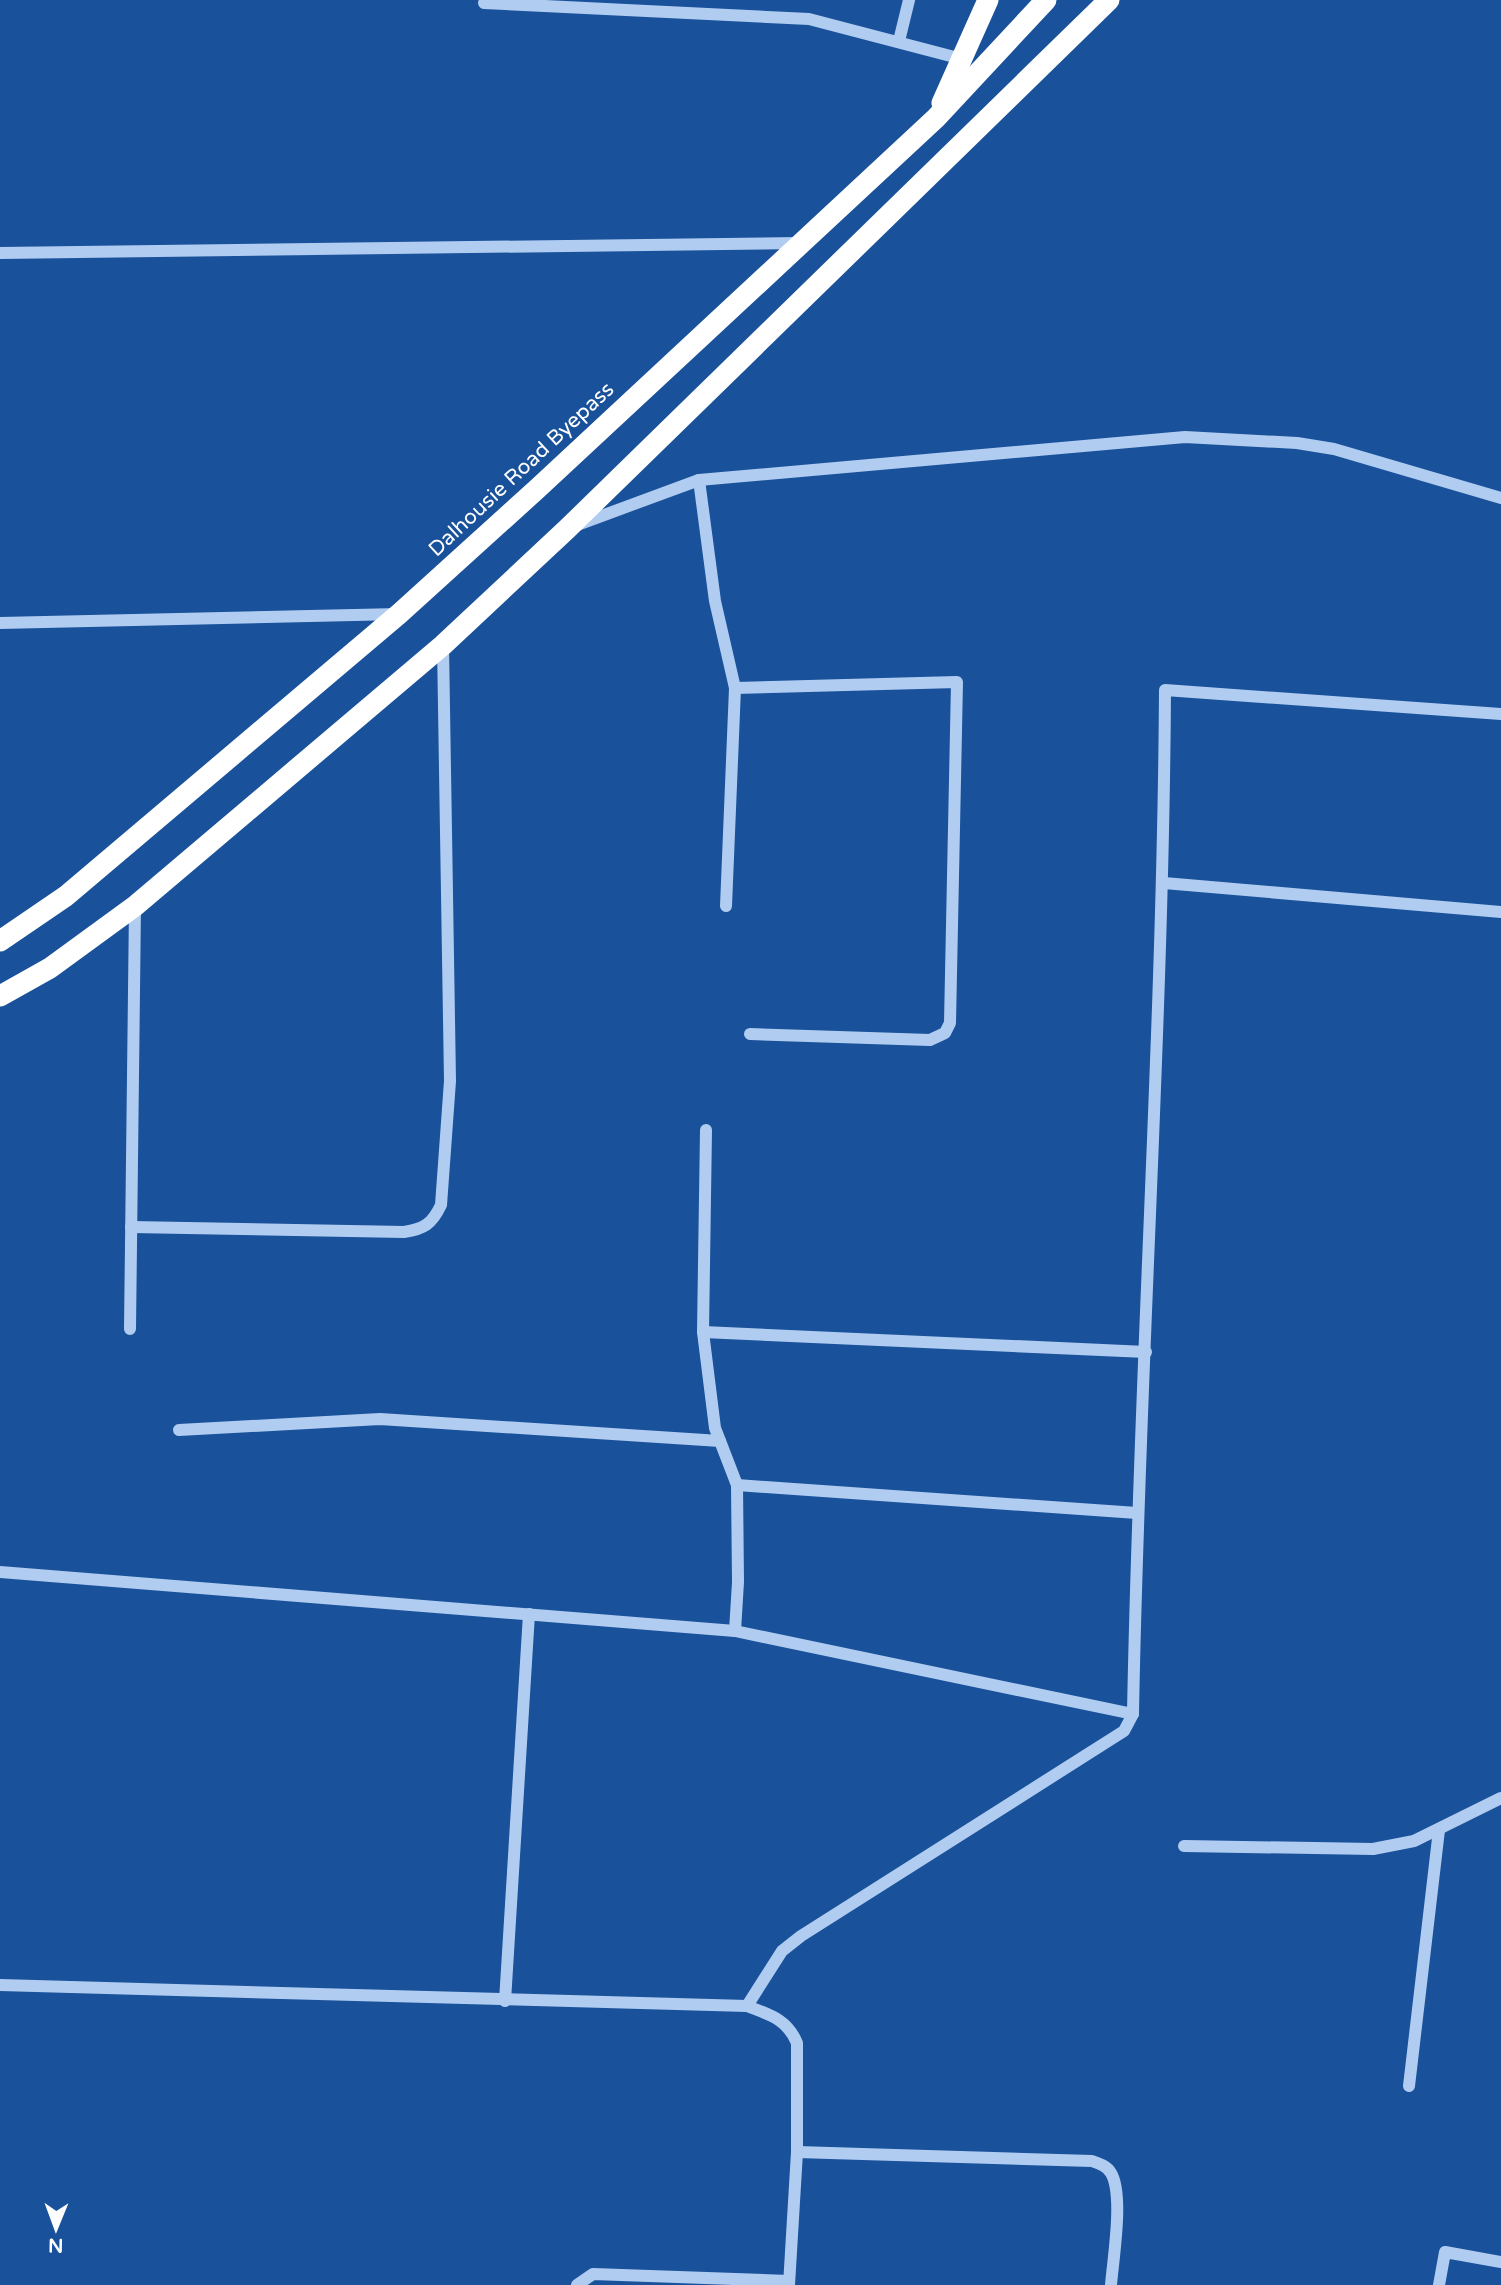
<svg xmlns="http://www.w3.org/2000/svg" width="1501" height="2285" font-family="'Varela Round',sans-serif">
<style>
.lines{fill:none;stroke-linecap:round;stroke-linejoin:round}
.minor{stroke:#b0cdf1;stroke-width:12}
.highway{stroke:#fff;stroke-width:21}
.labels{text-anchor:middle;stroke-width:5;stroke-linejoin:round;paint-order:stroke}
.street-label{font-size:21px;fill:#fff;stroke:#19519b}
</style>
<rect width="100%" height="100%" fill="#19519b"/>
<g class="lines">
<g class="minor">
<path d="M484,3L809,19L962,59"/>
<path d="M899,41L909,0"/>
<path d="M0,253L799,243"/>
<path d="M699,480L715,601L735,688L726,906"/>
<path d="M577,525L699,480L1185,437L1297,443L1334,449L1501,498"/>
<path d="M0,623L399,614"/>
<path d="M735,688L957,682L950,1023L945,1033L930,1040L750,1034"/>
<path d="M1164,883L1501,912"/>
<path d="M706,1130L703,1332L715,1428L737,1485L738,1582L735,1631"/>
<path d="M131,1227L404,1232C424,1229 432,1224 441,1205L450,1081L443,645"/>
<path d="M130,1329L135,906"/>
<path d="M703,1332L1146,1352"/>
<path d="M179,1430L380,1419L720,1441"/>
<path d="M737,1485L1137,1513"/>
<path d="M0,1572L735,1631L1133,1714C1139,1373 1163,1031 1165,690L1501,714"/>
<path d="M1184,1846L1373,1849L1414,1841L1501,1798"/>
<path d="M0,1985L747,2006C770,2015 787,2019 797,2043V2152L789,2285"/>
<path d="M505,2001L529,1614"/>
<path d="M747,2006L782,1951L801,1936L1124,1731L1133,1714"/>
<path d="M1409,2086L1439,1830"/>
<path d="M797,2152L1092,2161C1100,2164 1107,2166 1111,2173C1124,2195 1113,2259 1111,2285"/>
<path d="M577,2285L593,2274L789,2281"/>
<path d="M1439,2285L1445,2252L1501,2262"/>
</g>
<g class="highway">
<path d="M942,103L988,0"/>
<path d="M0,941L66,896L399,614L537,489L936,118L1046,0"/>
<path d="M0,996L50,968L135,906L443,645L567,529L1109,0"/>
</g>
</g>
<g class="labels">
<g class="street-label">
<text transform="translate(521 469) rotate(-43)" y="7">Dalhousie Road Byepass</text>
</g>
</g>
<g transform="translate(56 2229) rotate(181)" stroke="#19519b" stroke-width="5" paint-order="stroke">
<path d="M0-5L12 26L0 18L-12 26Z" fill="#ffffff"/>
<text y="-10" font-size="19" font-weight="bold" text-anchor="middle" fill="#ffffff">N</text>
</g>
</svg>
